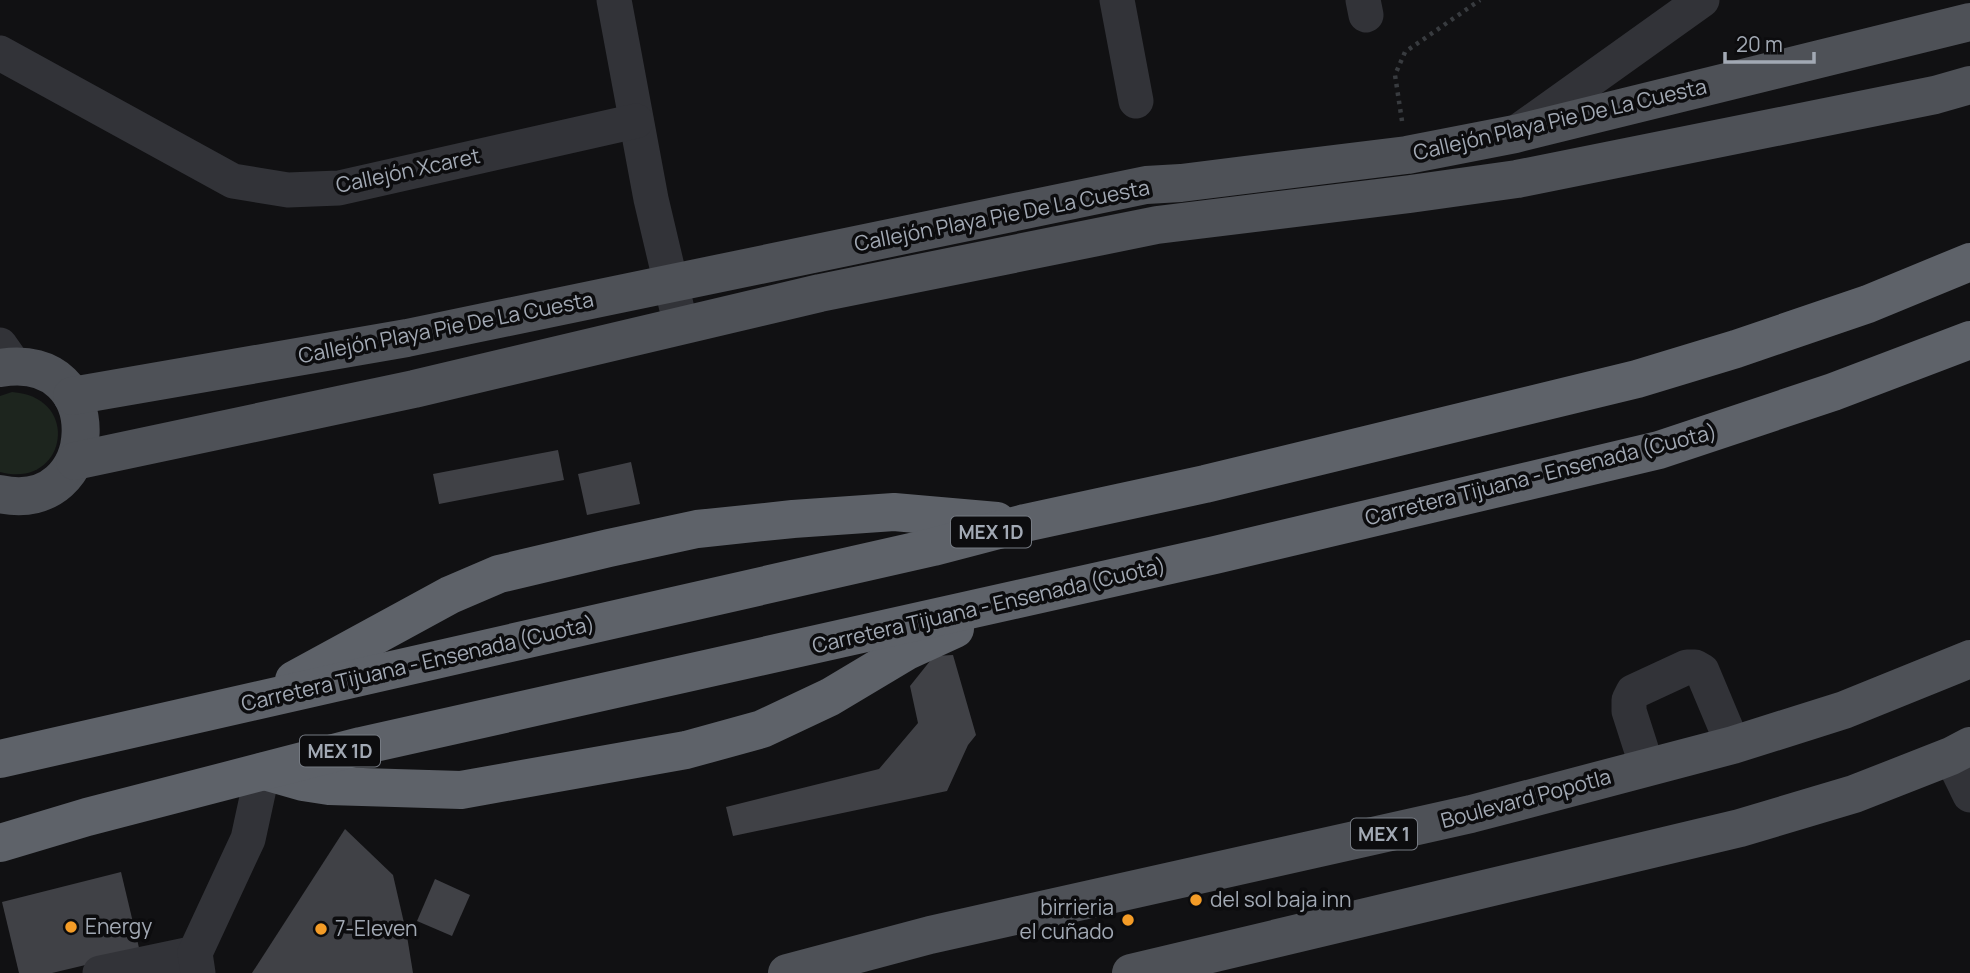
<svg xmlns="http://www.w3.org/2000/svg" width="1970" height="973" font-family="Manrope,sans-serif">
<style>
.green{fill:#1d251e}
.building{fill:#404146}
.lines{fill:none;stroke-linecap:round;stroke-linejoin:round}
.path{stroke:#383b3f;stroke-width:4.5;stroke-dasharray:3.5 5;stroke-linecap:butt}
.minor{stroke:#323338;stroke-width:35}
.major{stroke:#4e5157;stroke-width:38}
.highway{stroke:#5e6269;stroke-width:38}
.poi-dot{fill:#f49c27;stroke:#0c0c0e;stroke-width:2.5}
.labels{text-anchor:middle;stroke-width:7;stroke-linejoin:round;paint-order:stroke}
.shield{fill:#0c0c0e;stroke:#757a82;stroke-width:2}
.shield-label{font-size:19px;font-weight:bold;fill:#a2a9b4}
.street-label{font-size:21px;fill:#a2a9b4;stroke:#0c0c0e}
.poi-label{font-size:21px;fill:#a2a9b4;stroke:#0c0c0e;text-anchor:start}
</style>
<rect width="100%" height="100%" fill="#111113"/>
<path class="green" d="M12,392C83,397 66,490 0,472V396Z"/>
<g class="building">
<path d="M558,450L564,480L439,504L433,474Z"/>
<path d="M631,462L640,504L587,515L578,474Z"/>
<path d="M953,655L976,735L968,745L947,791L733,836L726,807L879,769L918,723L910,686L934,656Z"/>
<path d="M345,829L393,875L407,936L413,973H252Z"/>
<path d="M121,872L140,952L52,973H19L2,902Z"/>
<path d="M435,879L470,895L452,936L417,921Z"/>
</g>
<g class="lines">
<path class="path" d="M1402,121L1395,75L1405,52L1480,0"/>
<g class="minor">
<path d="M614,0L651,199L681,326"/>
<path d="M1117,0L1136,101"/>
<path d="M1363,0L1366,15"/>
<path d="M0,53L233,181L288,190L339,188L636,121"/>
<path d="M1520,130L1702,0"/>
<path d="M0,345L14,365"/>
<path d="M1951,756L1970,795"/>
<path d="M1647,767L1629,711V700L1633,692L1687,667H1695L1702,671L1733,745"/>
<path d="M100,973L195,953"/>
<path d="M198,973L195,953L248,839L263,770"/>
</g>
<g class="major">
<path d="M0,368C112,349 103,517 0,494"/>
<path d="M72,396L407,338L1146,185L1181,183L1407,155L1515,134L1970,22"/>
<path d="M75,461L414,389L820,293L1157,225L1410,194L1517,179L1935,95L1970,85"/>
<path d="M787,973L930,935L1471,814L1733,745L1844,710L1970,659"/>
<path d="M1131,973L1740,828L1854,794L1951,756L1970,746"/>
</g>
<g class="highway">
<path d="M294,680L450,595L499,574L609,548L697,529L793,519L894,512L997,521"/>
<path d="M0,759L933,547L1025,523L1205,484L1637,379L1736,349L1868,304L1970,262"/>
<path d="M268,772L303,782L329,786L461,790L686,750L762,729L830,697L907,651L955,629"/>
<path d="M0,843L87,817L361,746L1215,555L1659,450L1833,392L1970,340"/>
</g>
</g>
<g class="poi-dot">
<circle cx="1196" cy="900" r="7"/>
<circle cx="1128" cy="920" r="7"/>
<circle cx="71" cy="927" r="7"/>
<circle cx="321" cy="929" r="7"/>
</g>
<g class="labels">
<g class="shield">
<rect x="951" y="516.5" width="80" height="31" rx="5"/>
<rect x="300" y="735.5" width="80" height="31" rx="5"/>
<rect x="1351" y="818.5" width="66" height="31" rx="5"/>
</g>
<g class="shield-label">
<text x="991" y="539">MEX 1D</text>
<text x="340" y="758">MEX 1D</text>
<text x="1384" y="841">MEX 1</text>
</g>
<g class="street-label">
<text transform="translate(1560 120) rotate(-13)" y="7">Callejón Playa Pie De La Cuesta</text>
<text transform="translate(408 171) rotate(-12)" y="7">Callejón Xcaret</text>
<text transform="translate(1002 216) rotate(-11)" y="7">Callejón Playa Pie De La Cuesta</text>
<text transform="translate(446 328) rotate(-11)" y="7">Callejón Playa Pie De La Cuesta</text>
<text transform="translate(1541 475) rotate(-14)" y="7">Carretera Tijuana - Ensenada (Cuota)</text>
<text transform="translate(989 606) rotate(-13)" y="7">Carretera Tijuana - Ensenada (Cuota)</text>
<text transform="translate(418 664) rotate(-13)" y="7">Carretera Tijuana - Ensenada (Cuota)</text>
<text transform="translate(1526 799) rotate(-15)" y="7">Boulevard Popotla</text>
</g>
<g class="poi-label">
<text x="1210" y="907">del sol baja inn</text>
<text x="1114" y="915" text-anchor="end">birrieria<tspan x="1114" dy="24">el cuñado</tspan></text>
<text x="85" y="934">Energy</text>
<text x="335" y="936">7-Eleven</text>
</g>
</g>
<path d="M1725 52v10h89v-10" fill="none" stroke="#a2a9b4" stroke-width="3.5"/>
<text x="1736" y="52" font-size="21" fill="#a2a9b4" stroke="#0c0c0e" stroke-width="5" paint-order="stroke">20 m</text>
</svg>
